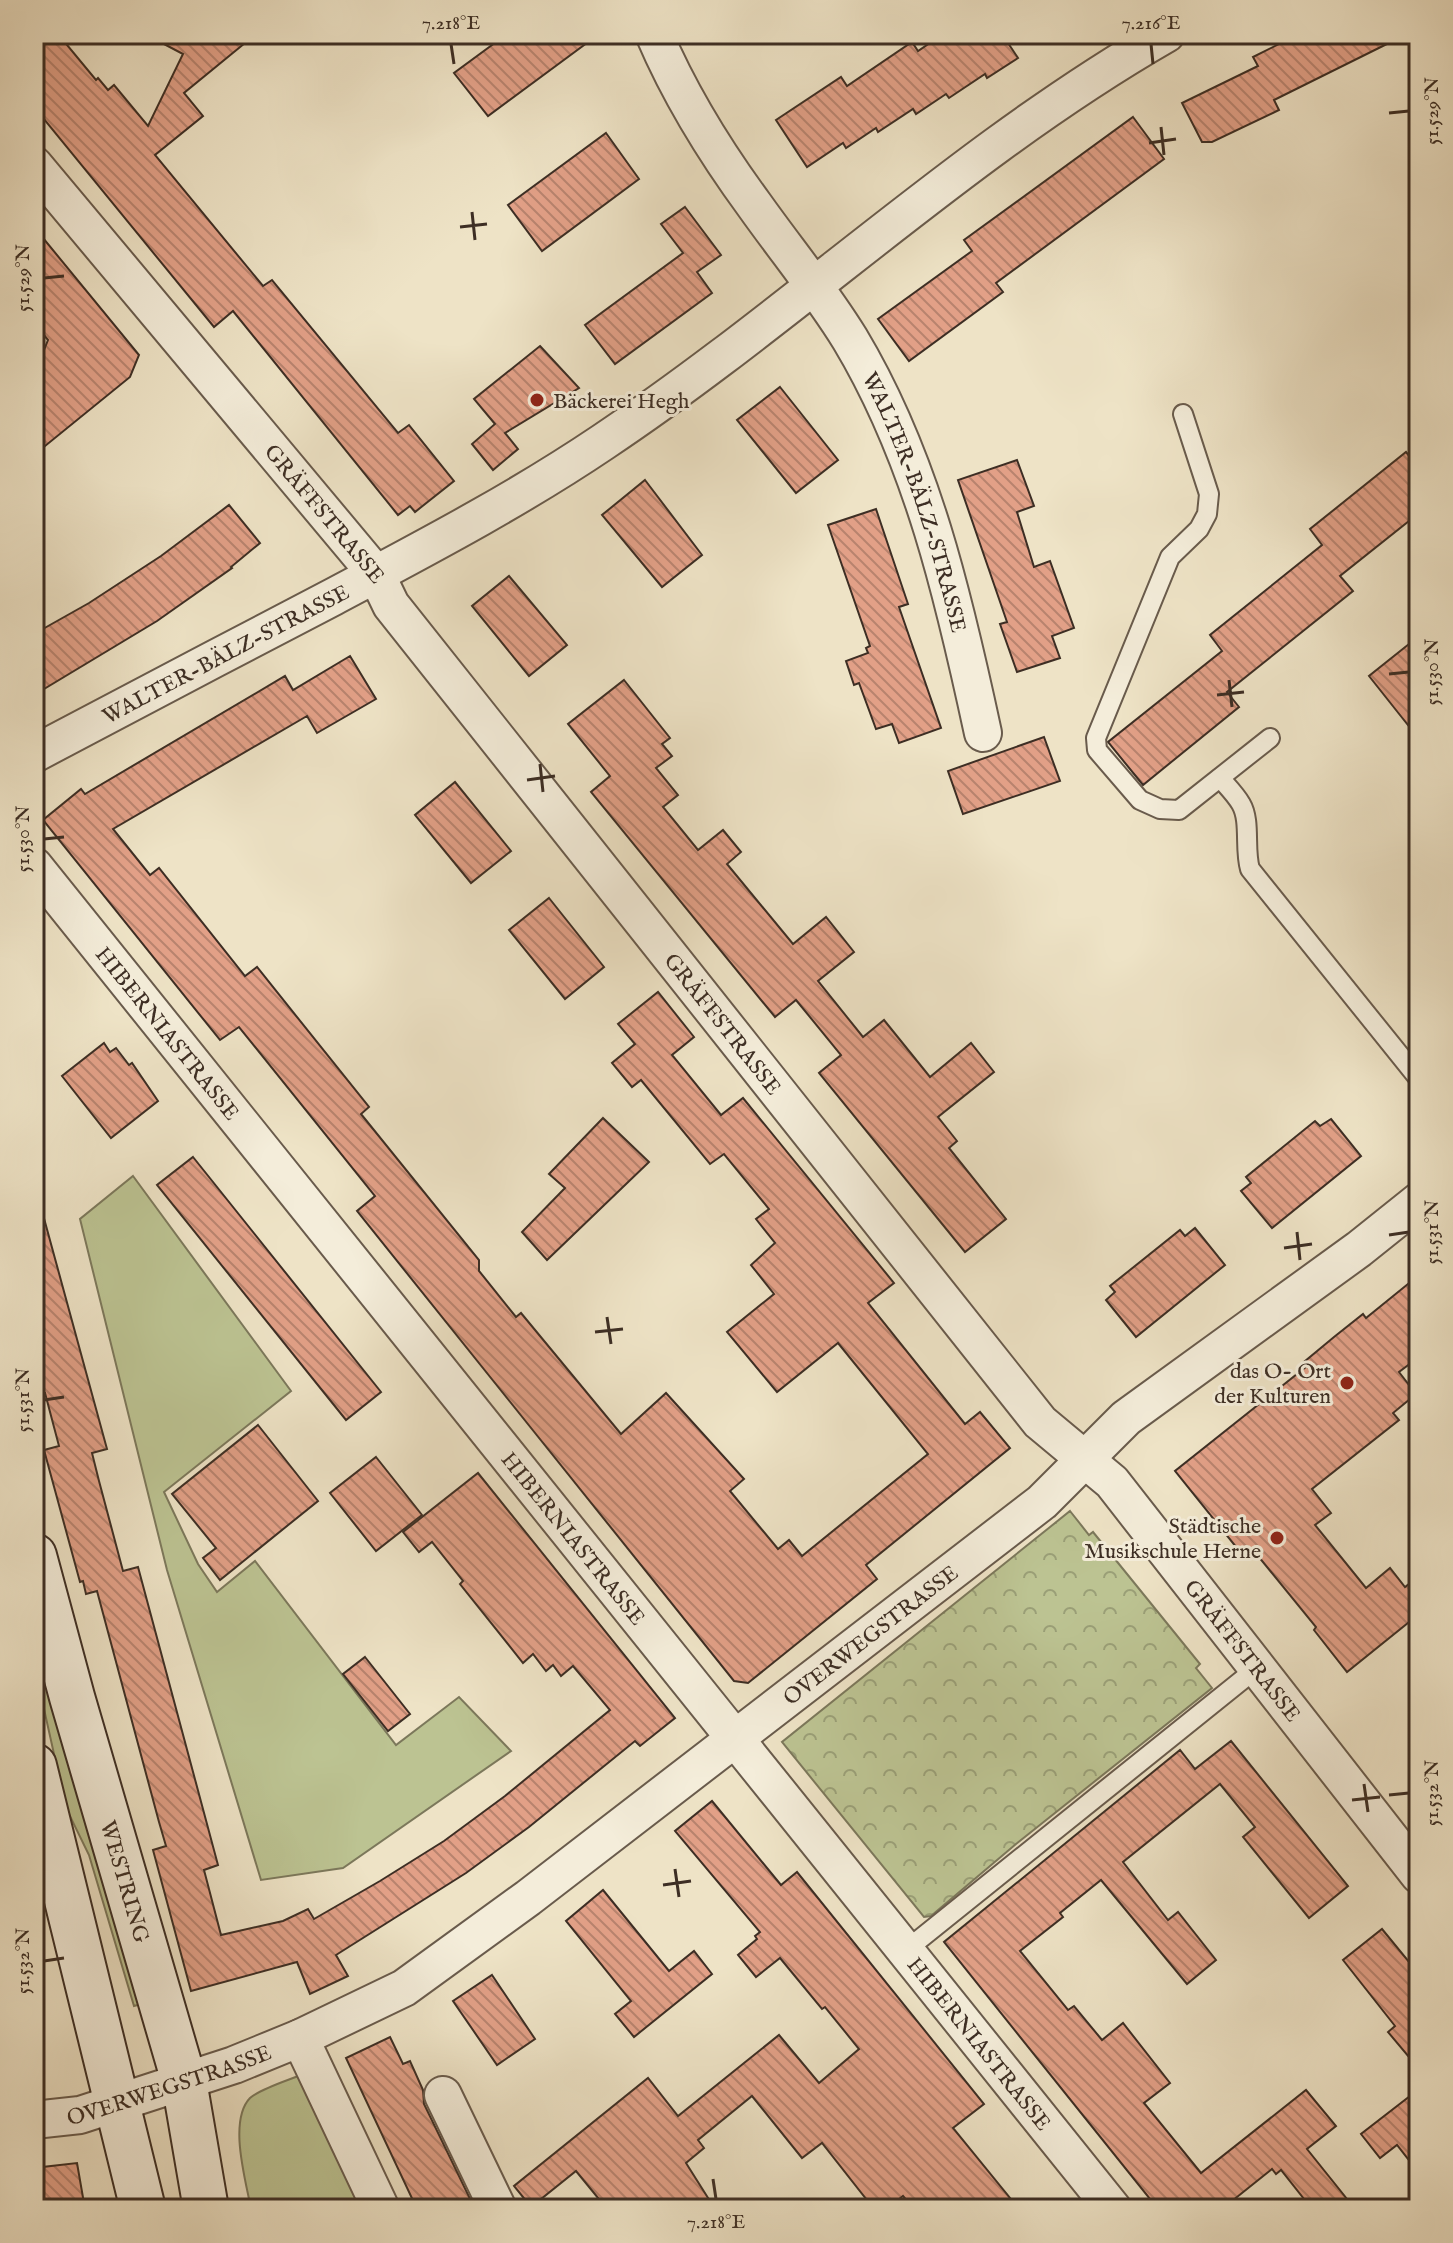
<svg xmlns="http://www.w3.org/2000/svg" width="1453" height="2243" font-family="'IM FELL English',serif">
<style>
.grass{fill:#bcc392;stroke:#7c785b;stroke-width:2}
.park{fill:url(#park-crowns);stroke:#7c785b;stroke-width:2}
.building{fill:url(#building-back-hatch);stroke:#3d2e24;stroke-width:2}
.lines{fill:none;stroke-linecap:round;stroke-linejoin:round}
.lane-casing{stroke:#695b4c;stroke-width:22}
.street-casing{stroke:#695b4c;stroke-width:40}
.secondary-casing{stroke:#3d2e24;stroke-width:48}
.lane{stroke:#f4edda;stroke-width:18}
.street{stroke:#f4edda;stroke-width:36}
.secondary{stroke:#f4edda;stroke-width:44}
.ticks{fill:none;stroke:#3d2e24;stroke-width:3}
.poi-dot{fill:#8f2418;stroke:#f4edda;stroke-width:3}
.labels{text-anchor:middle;stroke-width:6;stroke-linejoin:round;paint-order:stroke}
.poi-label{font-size:22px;fill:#3d2e24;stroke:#f4edda;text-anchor:end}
.street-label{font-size:22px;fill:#3d2e24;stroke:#f4edda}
.neatline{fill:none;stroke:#3d2e24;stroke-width:3}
.ticks-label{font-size:20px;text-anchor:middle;fill:#3d2e24}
</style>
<defs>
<pattern id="park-crowns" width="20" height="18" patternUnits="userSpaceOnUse" patternTransform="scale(2)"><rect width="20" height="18" fill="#bcc392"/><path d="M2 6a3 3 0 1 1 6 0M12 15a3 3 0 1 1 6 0" fill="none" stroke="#9a9f77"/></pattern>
<pattern id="building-back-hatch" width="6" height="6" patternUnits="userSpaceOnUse" patternTransform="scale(2)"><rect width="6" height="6" fill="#e2a087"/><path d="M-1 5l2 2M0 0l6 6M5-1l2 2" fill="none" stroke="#b8836e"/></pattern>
</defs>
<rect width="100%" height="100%" fill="#eee3c6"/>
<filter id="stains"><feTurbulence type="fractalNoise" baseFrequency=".0025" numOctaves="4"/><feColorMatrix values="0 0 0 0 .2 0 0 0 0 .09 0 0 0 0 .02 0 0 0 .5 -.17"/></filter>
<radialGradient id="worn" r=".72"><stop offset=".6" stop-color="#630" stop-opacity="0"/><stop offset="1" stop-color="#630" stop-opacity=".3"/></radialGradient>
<g class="grass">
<path d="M133,1176L291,1391L164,1492L198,1564L217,1592L255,1561L396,1745L459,1697L511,1751L343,1868L261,1880L167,1570L80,1219Z"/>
<path d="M34,1626L145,2003L134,2006L89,1855L66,1808L34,1664Z"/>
<path d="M308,2072L374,2209H251C246,2181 228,2121 250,2098C261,2088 293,2079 308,2072Z"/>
</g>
<path class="park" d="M1070,1511L1089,1535L1093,1532L1200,1664L1196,1668L1212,1688L1016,1844L931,1916L924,1917L782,1742Z"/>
<g class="building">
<path d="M34,34H58L96,80L98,78L108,90L114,85L148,126L183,54L145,34H256L184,93L203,116L155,155L263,286L272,280L398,433L409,425L454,481L415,512L410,506L398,515L233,311L214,327L34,107Z"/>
<path d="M507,34H599L488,116L454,73Z"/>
<path d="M943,34H1002L1018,58L987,78L985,74L949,98L946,94L916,114L913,109L878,132L876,128L846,148L843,143L807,167L776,120L841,77L847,86L912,42L918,51Z"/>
<path d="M1299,34H1407L1274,100L1279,110L1212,142H1202L1182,103L1258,66L1253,57Z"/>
<path d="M1133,117L1164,159L996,283L1003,292L909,361L878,319L972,251L964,240Z"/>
<path d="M606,133L639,179L542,251L508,205Z"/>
<path d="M685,207L721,255L697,272L712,293L615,364L585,325L683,253L661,224Z"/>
<path d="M34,227L139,355L130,377L34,455V375L48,340L34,323Z"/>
<path d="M540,346L579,388L505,433L518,449L493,470L472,444L495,424L474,399Z"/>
<path d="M780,387L838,460L796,493L737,420Z"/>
<path d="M1406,452L1419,468V513L1340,576L1353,591L1227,692L1239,707L1143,785L1108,742L1222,651L1210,635L1322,545L1310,529Z"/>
<path d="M1017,460L1034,506L1017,512L1034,567L1050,561L1074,628L1052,636L1060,658L1017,672L1000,624L1007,622L958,480Z"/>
<path d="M645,480L702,555L662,587L602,515Z"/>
<path d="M229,505L260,543L231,567L232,568L157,621L34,695V634L89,603L161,556Z"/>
<path d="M876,509L908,604L899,607L941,728L899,743L892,724L876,729L859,683L854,685L846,661L868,653L866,648L870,646L828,525Z"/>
<path d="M509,576L567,645L529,676L472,606Z"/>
<path d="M1419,636V739L1369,676Z"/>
<path d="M350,656L376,699L317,733L307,716L113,829L150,875L159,868L245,976L257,967L369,1107L361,1114L479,1260V1271L516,1317L521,1313L621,1434L666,1393L744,1479L730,1491L778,1549L789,1540L802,1556L928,1454L838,1343L777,1392L727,1332L774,1294L751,1265L775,1243L756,1219L769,1209L724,1154L710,1164L641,1080L632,1087L612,1063L635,1044L618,1024L658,992L694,1037L672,1055L721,1115L743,1098L894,1283L868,1303L965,1424L980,1412L1010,1448L866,1565L877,1579L748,1683L734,1681L357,1211L375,1196L239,1027L220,1040L43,820L81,789L85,794L285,676L293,690Z"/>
<path d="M624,680L670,738L662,744L672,756L656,768L678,795L663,807L698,850L723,830L741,852L727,864L793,944L826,917L854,952L818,981L863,1037L884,1020L930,1077L971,1043L994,1072L938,1117L957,1141L949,1148L1006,1219L965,1252L819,1073L841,1055L796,1000L775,1017L591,792L610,776L568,724Z"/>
<path d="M1044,737L1060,781L963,814L948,771Z"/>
<path d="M455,782L511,851L471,883L415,815Z"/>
<path d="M549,898L604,967L565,999L509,930Z"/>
<path d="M104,1043L110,1052L116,1048L129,1065L132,1063L158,1101L111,1138L62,1076Z"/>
<path d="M603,1118L649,1162L547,1260L522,1232L565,1188L549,1174Z"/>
<path d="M1331,1119L1361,1156L1272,1228L1241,1191L1251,1183L1246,1177L1315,1121L1320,1126Z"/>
<path d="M193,1157L381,1392L346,1420L157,1185Z"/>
<path d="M42,1211L107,1449L92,1453L99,1481L123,1571L138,1567L218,1865L204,1870L221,1935L283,1921L308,1909L314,1919L380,1881L444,1841L505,1796L610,1710L573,1666L561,1676L553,1665L546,1671L533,1654L523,1663L460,1584L463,1581L432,1542L419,1552L403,1532L478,1473L675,1718L640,1746L635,1741L529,1827L466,1873L336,1955L348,1976L310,1994L297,1962L191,1991L153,1850L166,1846L159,1822L97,1591L86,1594L83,1581L80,1582L44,1450L59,1446L45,1393L34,1396V1212Z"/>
<path d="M1195,1228L1225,1265L1136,1337L1106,1300L1115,1292L1110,1286L1180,1230L1185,1236Z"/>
<path d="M1419,1275V1357L1399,1372L1416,1394L1393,1413L1399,1420L1312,1489L1331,1513L1315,1525L1366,1588L1390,1568L1405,1587L1419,1576V1614L1347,1672L1314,1630L1316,1627L1254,1551L1245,1558L1175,1471L1307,1366L1304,1362L1334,1337L1363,1314L1366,1318Z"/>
<path d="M258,1425L318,1501L220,1580L203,1558L216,1548L172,1494Z"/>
<path d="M376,1457L422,1515L376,1551L330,1493Z"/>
<path d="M365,1657L410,1714L388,1731L343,1674Z"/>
<path d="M1231,1741L1348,1886L1309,1918L1243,1837L1255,1827L1220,1784L1123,1862L1168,1920L1178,1912L1216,1960L1187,1984L1101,1880L1060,1913L1063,1917L1020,1951L1068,2010L1074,2006L1102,2040L1123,2023L1170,2083L1144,2103L1201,2173L1306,2090L1336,2126L1307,2149L1355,2209H1312L1281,2170L1276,2174L1272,2169L1222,2209H1158L944,1942L1180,1750L1195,1769Z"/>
<path d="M712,1801L781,1885L797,1872L984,2104L953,2128L1019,2209H914L903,2196L887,2209H874L822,2143L802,2158L752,2096L698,2140L704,2148L686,2163L715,2209H607L576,2171L531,2207L514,2186L648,2078L678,2116L779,2035L819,2083L859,2049L825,2007L822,2009L780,1958L756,1977L738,1955L757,1939L755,1936L760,1932L675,1831Z"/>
<path d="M603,1890L669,1971L694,1951L712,1974L634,2037L615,2014L631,2001L566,1921Z"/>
<path d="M1382,1929L1419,1974V2069L1388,2032L1395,2026L1343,1960Z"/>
<path d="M492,1975L535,2039L497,2065L453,2001Z"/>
<path d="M390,2037L403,2064L410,2061L423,2090L424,2104L475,2209H417L346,2058Z"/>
<path d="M1419,2089V2173L1397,2145L1380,2158L1361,2134Z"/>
<path d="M77,2163L85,2209H34V2168Z"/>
</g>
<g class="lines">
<defs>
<g id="lane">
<path d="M1183,414L1209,494L1207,514L1199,529L1170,557L1096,738L1097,750L1140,800L1160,809L1179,810L1270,738"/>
<path d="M1220,778C1227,786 1236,795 1241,804C1251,821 1244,849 1250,869L1419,1079"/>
<path d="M905,1951L1257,1668"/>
</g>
<g id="street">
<path id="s1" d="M654,34C680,95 716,153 755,206C787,251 821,292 850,339C922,459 954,598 983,733"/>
<path id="s2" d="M34,165L376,574L391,605L1040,1422L1112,1482L1419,1875"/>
<path id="s3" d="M34,754C134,701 233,649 333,597C425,548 517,500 603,442C796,313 964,150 1166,34"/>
<path id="s4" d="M34,866L1113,2209"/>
<path d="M300,2038L381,2209"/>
<path d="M443,2095L498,2209"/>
<path id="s5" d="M34,2120L80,2115L234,2065L300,2038L404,1988L528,1898L1042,1502L1126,1418L1359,1249L1419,1201"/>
</g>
<g id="secondary">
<path id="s6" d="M34,1556L72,1697L184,2081L206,2209"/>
<path d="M34,1766L143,2209"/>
</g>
</defs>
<use href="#lane" class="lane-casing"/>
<use href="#street" class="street-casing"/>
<use href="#secondary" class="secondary-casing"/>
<use href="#lane" class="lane"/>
<use href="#street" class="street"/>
<use href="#secondary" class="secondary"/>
</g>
<path class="ticks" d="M451,44L454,64M1151,44L1153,64M1389,113L1409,111M1161,127L1164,155M1149,143L1176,139M472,212L475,240M460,227L487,224M44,278L64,276M1389,674L1409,672M1229,680L1232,707M1217,695L1244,692M540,764L543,792M527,780L555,776M44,839L64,837M1297,1232L1300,1260M1389,1235L1409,1232M1284,1248L1312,1244M607,1317L611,1344M595,1332L623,1329M44,1400L64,1397M1364,1784L1368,1812M1389,1795L1409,1793M1352,1800L1380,1797M675,1869L679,1897M663,1885L691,1881M44,1961L64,1958M713,2179L716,2199"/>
<g class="poi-dot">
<circle cx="537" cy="400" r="8"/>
<circle cx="1347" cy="1383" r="8"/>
<circle cx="1277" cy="1538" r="8"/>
</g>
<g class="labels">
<g class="poi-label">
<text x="553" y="408" text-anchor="start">Bäckerei Hegh</text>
<text x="1331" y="1378">das O- Ort<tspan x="1331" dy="25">der Kulturen</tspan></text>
<text x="1261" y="1533">Städtische<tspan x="1261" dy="25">Musikschule Herne</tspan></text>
</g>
<g class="street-label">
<text dy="8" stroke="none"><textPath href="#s1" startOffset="540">WALTER-BÄLZ-STRASSE</textPath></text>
<text dy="8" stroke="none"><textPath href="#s2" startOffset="454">GRÄFFSTRASSE</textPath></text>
<text dy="8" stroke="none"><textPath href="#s3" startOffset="216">WALTER-BÄLZ-STRASSE</textPath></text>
<text dy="8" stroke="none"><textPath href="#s2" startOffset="1102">GRÄFFSTRASSE</textPath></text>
<text dy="8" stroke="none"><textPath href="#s4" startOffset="214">HIBERNIASTRASSE</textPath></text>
<text dy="8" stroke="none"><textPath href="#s4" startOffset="862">HIBERNIASTRASSE</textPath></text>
<text dy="8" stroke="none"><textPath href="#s5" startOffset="980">OVERWEGSTRASSE</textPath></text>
<text dy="8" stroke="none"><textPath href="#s2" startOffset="1918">GRÄFFSTRASSE</textPath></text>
<text dy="8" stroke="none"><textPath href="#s6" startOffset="338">WESTRING</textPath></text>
<text dy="8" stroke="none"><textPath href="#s4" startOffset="1510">HIBERNIASTRASSE</textPath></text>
<text dy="8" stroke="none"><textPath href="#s5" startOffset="140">OVERWEGSTRASSE</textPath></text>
</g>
</g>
<rect width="1453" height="2243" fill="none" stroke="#eee3c6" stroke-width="88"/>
<rect x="44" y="44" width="1365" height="2155" class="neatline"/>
<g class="ticks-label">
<text x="451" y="29">7.218°E</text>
<text x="1151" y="29">7.216°E</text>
<text transform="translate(1431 111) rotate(-90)" y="7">51.529°N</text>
<text transform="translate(22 278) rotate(-90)" y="7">51.529°N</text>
<text transform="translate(1431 672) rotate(-90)" y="7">51.530°N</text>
<text transform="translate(22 839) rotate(-90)" y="7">51.530°N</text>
<text transform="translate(1431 1232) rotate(-90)" y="7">51.531°N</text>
<text transform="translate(22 1400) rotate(-90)" y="7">51.531°N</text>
<text transform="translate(1431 1793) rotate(-90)" y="7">51.532°N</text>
<text transform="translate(22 1961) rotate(-90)" y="7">51.532°N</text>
<text x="716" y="2228">7.218°E</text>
</g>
<rect width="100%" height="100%" filter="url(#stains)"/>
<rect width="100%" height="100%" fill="url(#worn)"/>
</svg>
